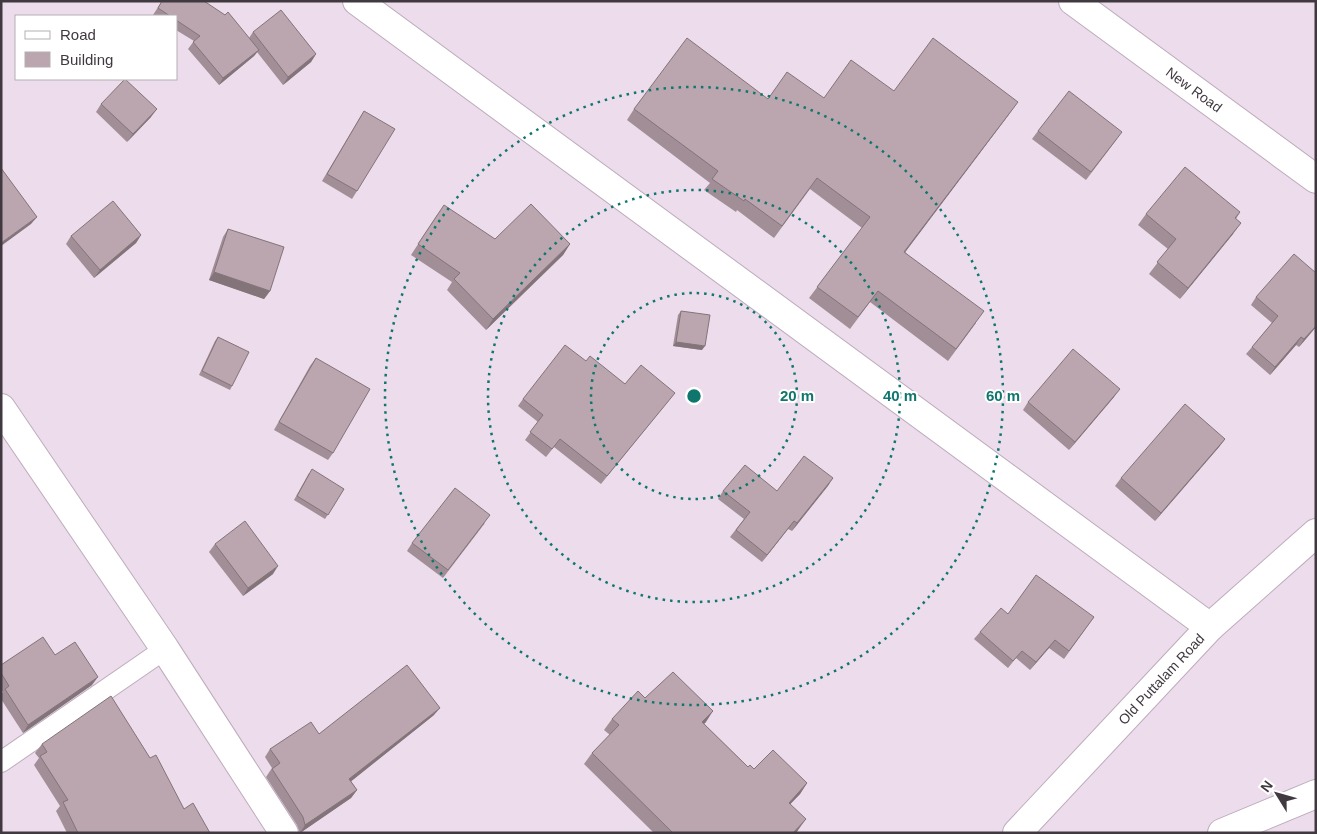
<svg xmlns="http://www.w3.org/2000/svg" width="1317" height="834" font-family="Helvetica,sans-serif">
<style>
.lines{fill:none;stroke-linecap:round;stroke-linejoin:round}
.service-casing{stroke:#bcacbc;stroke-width:22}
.minor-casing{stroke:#bcacbc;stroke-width:30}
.primary-casing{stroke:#bcacbc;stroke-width:30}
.service{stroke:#fff;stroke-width:20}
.minor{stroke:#fff;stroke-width:28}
.primary{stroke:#fff;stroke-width:28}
.wall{fill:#a18e96}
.shaded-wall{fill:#83747a}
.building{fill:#bba5ae;stroke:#83747a}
.ring{fill:none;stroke:#0f766e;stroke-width:2.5;stroke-dasharray:2.5 5}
.labels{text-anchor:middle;stroke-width:4;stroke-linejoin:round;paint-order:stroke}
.street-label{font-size:14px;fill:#403940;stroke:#fff}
.centre{fill:#0f766e;stroke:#fff;stroke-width:2.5}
.ring-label{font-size:15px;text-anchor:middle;font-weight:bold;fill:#0f766e;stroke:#fff;stroke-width:4;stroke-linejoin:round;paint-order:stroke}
</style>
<rect width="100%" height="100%" fill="#ecdcec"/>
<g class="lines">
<defs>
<path id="service" d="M1,762L165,649"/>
<g id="minor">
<path d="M357,1L1210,627"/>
<path id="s1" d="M1073,1L1316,179"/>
<path d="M1,408L165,649L284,833"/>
<path d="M1222,833L1316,794"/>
</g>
<g id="primary">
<path id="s2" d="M1017,833L1210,627L1316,533"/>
</g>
</defs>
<use href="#service" class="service-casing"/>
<use href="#minor" class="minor-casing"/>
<use href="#primary" class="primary-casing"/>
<use href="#service" class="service"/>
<use href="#minor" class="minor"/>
<use href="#primary" class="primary"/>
</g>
<g class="wall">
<path d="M162,1L249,38L253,32L316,54L311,62L283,85L257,52L254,56L219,85L188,49L194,41L176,30V16H155L153,15Z"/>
<path d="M894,91L1010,113L905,252L976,323L948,361L870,302L850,329L809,298L862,228L810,189L774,238L737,210L736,212L704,190L710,183L627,120L634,109L768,99L824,98Z"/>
<path d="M101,104L151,117L127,142L96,112Z"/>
<path d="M364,111L357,191L352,199L322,181L359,119Z"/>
<path d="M1038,131L1117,139L1086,180L1032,139Z"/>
<path d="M1240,212L1236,219L1233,234L1180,299L1149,274L1168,249L1138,225L1146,214Z"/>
<path d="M437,215L495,239L570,244L563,255L486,330L447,290L452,282L411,255Z"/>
<path d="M228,229L270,291L264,299L209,280L223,237Z"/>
<path d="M141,235L136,243L94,278L66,244L71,236Z"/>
<path d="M1256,297L1316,327L1299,347L1296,345L1270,375L1246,354L1252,347L1272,323L1251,305Z"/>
<path d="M681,311L702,350L673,346L678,315Z"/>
<path d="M218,337L232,386L230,390L199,375L215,341Z"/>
<path d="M316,358L333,453L328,460L274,430L310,366Z"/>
<path d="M586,361L625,384L669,400L601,484L554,447L546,457L525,440L538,422L518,406L523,399Z"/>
<path d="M1114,397L1069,450L1023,410L1028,402Z"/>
<path d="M1225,439L1219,447L1155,521L1115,486L1121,478Z"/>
<path d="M309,473L344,489L325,519L294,500Z"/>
<path d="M833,478L792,531L788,529L762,562L730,537L744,519L718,499L723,491H777Z"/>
<path d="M485,523L443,578L407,551L412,543Z"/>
<path d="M215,544L273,574L243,596L209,552Z"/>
<path d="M1008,614L1094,617L1064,659L1049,648L1030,670L1016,658L1008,668L974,639L980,632Z"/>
<path d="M55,655L92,685L23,733L1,699V695L3,692L1,690V665Z"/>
<path d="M645,698L706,722L704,724L748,767L807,783L800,794L790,804L798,830L796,833H654L584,764L592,753L610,735L604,730L612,719Z"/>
<path d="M434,715L351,781L357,790L351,798L300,833L297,825L266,777L272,768L265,757L270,749L319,734Z"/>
<path d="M42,744L150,758L184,809L210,833H67L56,811L60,806L34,765L39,758L35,753Z"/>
</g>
<g class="shaded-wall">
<path d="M259,50L254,56L219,85L223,78Z"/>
<path d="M316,54L311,62L283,85L288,77Z"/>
<path d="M1018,102L1010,113L897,263L904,252Z"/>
<path d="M157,109L151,117L127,142L133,134Z"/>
<path d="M37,217L31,224L1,246V243Z"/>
<path d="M1241,223L1233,234L1180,299L1188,288Z"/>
<path d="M141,235L136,243L94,278L100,270Z"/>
<path d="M570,244L563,255L486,330L493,319Z"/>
<path d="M214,272L270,291L264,299L209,280Z"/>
<path d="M1316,326V327L1299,347L1304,339Z"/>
<path d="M1301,337L1296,345L1270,375L1275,367Z"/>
<path d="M676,342L705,346L702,350L673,346Z"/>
<path d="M1120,389L1114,397L1069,450L1075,442Z"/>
<path d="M1225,439L1219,447L1155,521L1161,513Z"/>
<path d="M833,478L828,486L792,531L797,523Z"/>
<path d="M794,521L788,529L762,562L767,555Z"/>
<path d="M278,566L273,574L243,596L248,588Z"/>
<path d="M1055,640L1049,648L1030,670L1036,662Z"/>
<path d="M98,677L92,685L23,733L28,725Z"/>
<path d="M440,708L434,715L344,787L349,779Z"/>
<path d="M713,711L706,722L694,733L702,722Z"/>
<path d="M807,783L800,794L781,814L789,803Z"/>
<path d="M357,790L351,798L300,833L305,825Z"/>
<path d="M806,819L796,833H793Z"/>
</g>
<g class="building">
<path d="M162,1H204L225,15L228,12L259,50L223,78L193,42L200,36L176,20V16H170L158,8Z"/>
<path d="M281,10L316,54L288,77L253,32Z"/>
<path d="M687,38L768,99L787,72L824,98L851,60L894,91L933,38L1018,102L904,252L984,311L956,349L878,291L858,317L817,287L870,217L817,178L782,226L745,199L744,201L712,179L718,171L634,109Z"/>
<path d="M125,79L157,109L133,134L101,104Z"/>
<path d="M1069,91L1122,132L1091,172L1038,131Z"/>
<path d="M364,111L395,129L357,191L327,174Z"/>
<path d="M1185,167L1240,212L1235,218L1241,223L1188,288L1157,262L1176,239L1146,214Z"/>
<path d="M1,168L37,217L1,243Z"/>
<path d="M113,201L141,235L100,270L71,236Z"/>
<path d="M531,204L570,244L493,319L454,279L460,273L418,244L444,205L495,239Z"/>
<path d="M228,229L284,247L270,291L214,272Z"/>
<path d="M1294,254L1316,273V326L1304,339L1301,337L1275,367L1252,347L1278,316L1256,297Z"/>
<path d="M681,311L710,315L705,346L676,342Z"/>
<path d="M218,337L249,352L232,386L202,371Z"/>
<path d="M565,345L586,361L590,356L625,384L641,365L675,393L607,476L560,439L552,449L530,432L543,415L523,399Z"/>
<path d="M1073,349L1120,389L1075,442L1028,402Z"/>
<path d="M316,358L370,389L333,453L279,422Z"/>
<path d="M1185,404L1225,439L1161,513L1121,478Z"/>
<path d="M804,456L833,478L797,523L794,521L767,555L736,530L750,512L723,491L745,465L777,491Z"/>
<path d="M312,469L344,489L328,515L297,496Z"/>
<path d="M455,488L490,515L448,570L412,543Z"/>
<path d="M245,521L278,566L248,588L215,544Z"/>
<path d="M1036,575L1094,617L1069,651L1055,640L1036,662L1022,651L1013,661L980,632L1001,608L1008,614Z"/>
<path d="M43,637L55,655L75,642L98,677L28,725L5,689L9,686L1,673V665Z"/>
<path d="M407,665L440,708L349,779L357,790L305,825L303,817L272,769L280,763L270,749L311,722L319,734Z"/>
<path d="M673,672L713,711L702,722L748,767L750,765L754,769L773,750L807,783L789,803L806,819L793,833H673L592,753L619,725L612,719L638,691L645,698Z"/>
<path d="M111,696L150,758L156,755L184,809L193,803L210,833H78L63,802L68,800L40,756L47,752L42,744Z"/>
</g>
<g class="ring">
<circle cx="694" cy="396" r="103"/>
<circle cx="694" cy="396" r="206"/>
<circle cx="694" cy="396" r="309"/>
</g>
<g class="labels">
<g class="street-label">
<text dy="5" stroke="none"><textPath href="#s1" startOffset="150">New Road</textPath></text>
<text dy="5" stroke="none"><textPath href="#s2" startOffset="211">Old Puttalam Road</textPath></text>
</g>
</g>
<circle cx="694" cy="396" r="8" class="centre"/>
<g class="ring-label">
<text x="797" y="401">20 m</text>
<text x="900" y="401">40 m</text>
<text x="1003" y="401">60 m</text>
</g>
<rect width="1317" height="834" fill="none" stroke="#403940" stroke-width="5"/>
<rect x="15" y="15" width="162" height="65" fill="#ffffff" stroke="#b3b0b3"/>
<rect x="25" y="31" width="25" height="8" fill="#ffffff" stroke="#b3b0b3"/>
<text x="60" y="40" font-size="15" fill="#403940">Road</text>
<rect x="25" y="52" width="25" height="15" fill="#bba5ae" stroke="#b3b0b3"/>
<text x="60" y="65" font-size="15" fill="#403940">Building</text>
<g transform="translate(1277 794) rotate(307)" stroke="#ffffff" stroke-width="4" paint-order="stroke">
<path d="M0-4L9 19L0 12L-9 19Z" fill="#403940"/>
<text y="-8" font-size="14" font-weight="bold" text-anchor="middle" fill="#403940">N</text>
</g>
</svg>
